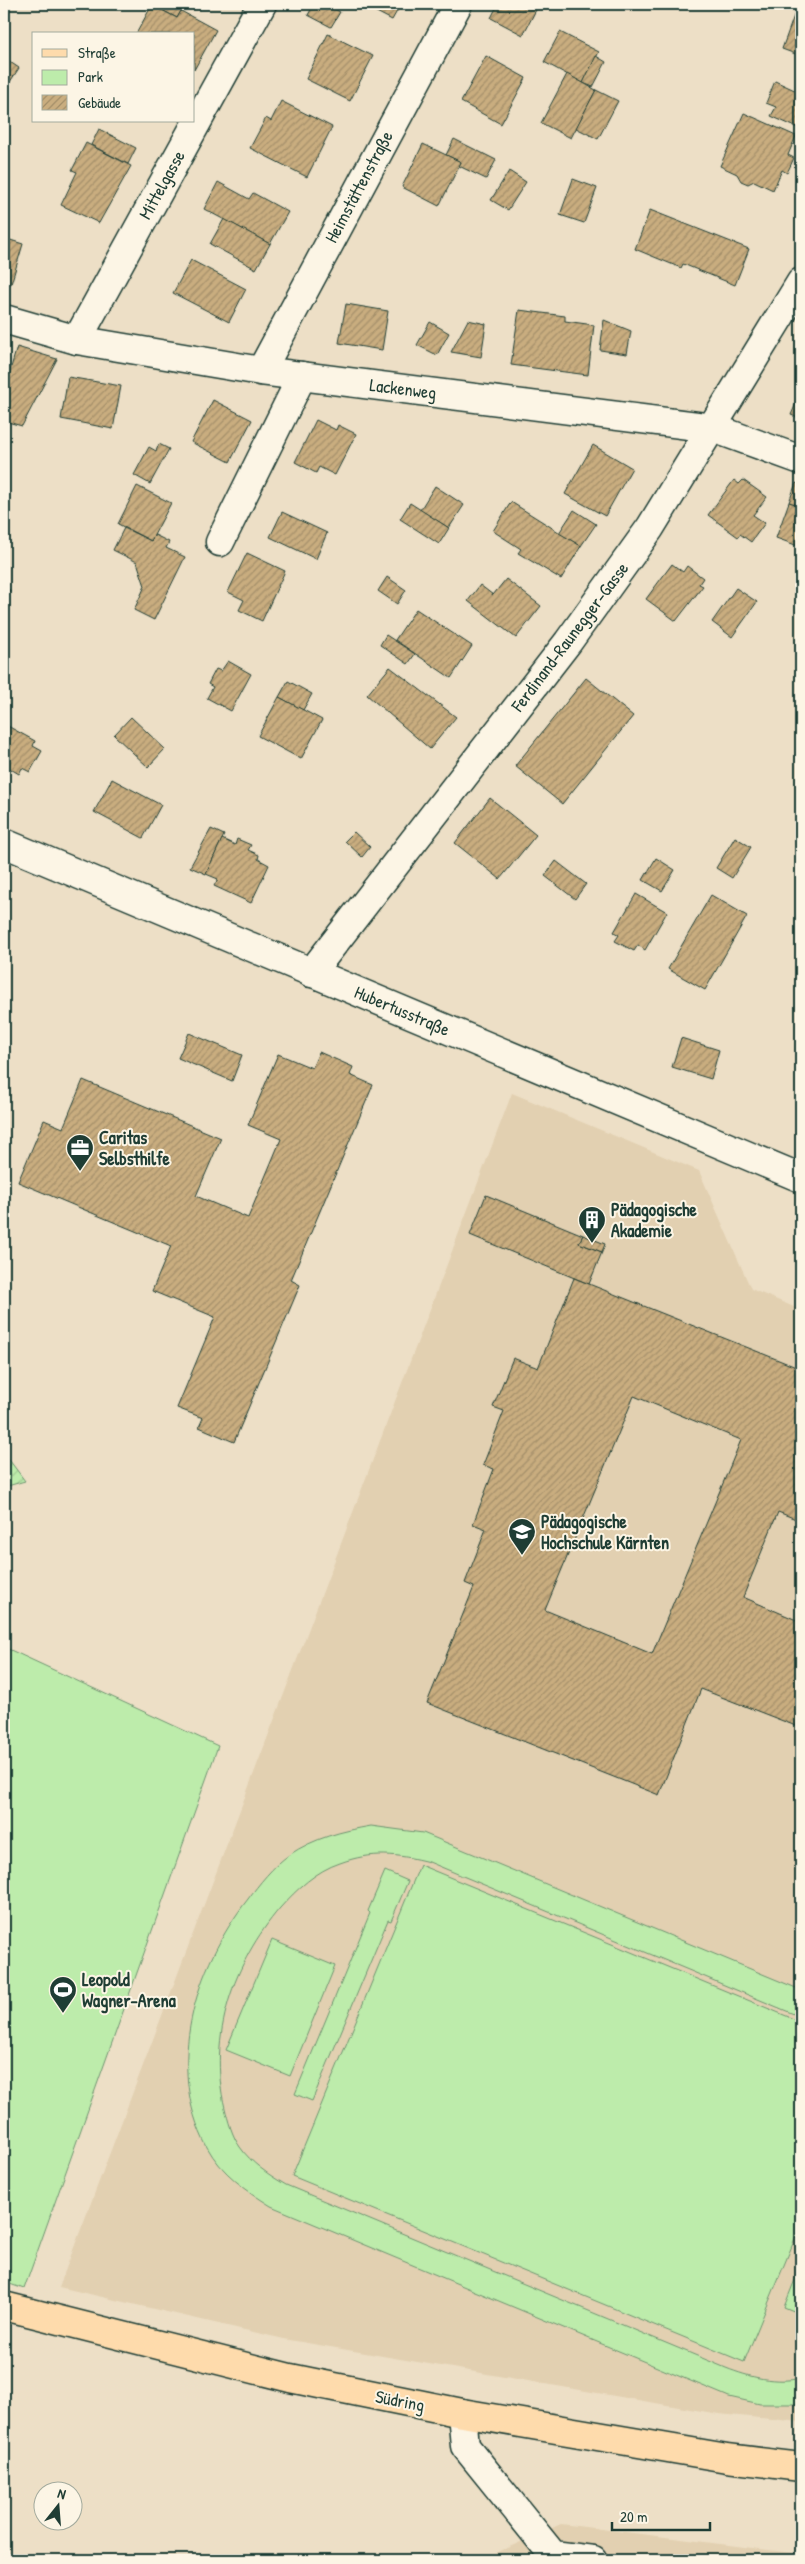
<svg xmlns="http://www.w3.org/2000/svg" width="805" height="2564" font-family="'Patrick Hand',sans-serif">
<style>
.built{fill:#e2d0b1}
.park{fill:#bdecab;stroke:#6e9470}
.garden{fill:url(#garden-furrows);stroke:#6e9470}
.building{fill:url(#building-hatch);stroke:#1f3d34;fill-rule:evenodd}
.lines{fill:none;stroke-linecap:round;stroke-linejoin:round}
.minor-casing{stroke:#1f3d34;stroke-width:31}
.major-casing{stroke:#1f3d34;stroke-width:31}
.minor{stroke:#fcf5e5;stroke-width:28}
.major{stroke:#fedbac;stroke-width:28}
.labels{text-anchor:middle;stroke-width:4;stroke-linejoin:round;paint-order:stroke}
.street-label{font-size:18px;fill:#1f3d34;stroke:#fcf5e5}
.poi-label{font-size:18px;font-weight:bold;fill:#1f3d34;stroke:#fcf5e5;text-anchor:start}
</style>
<defs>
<pattern id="garden-furrows" width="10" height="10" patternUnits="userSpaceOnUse" patternTransform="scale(1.25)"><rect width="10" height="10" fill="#bdecab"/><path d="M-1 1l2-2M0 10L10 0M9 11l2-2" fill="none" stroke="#a2cb94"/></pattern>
<pattern id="building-hatch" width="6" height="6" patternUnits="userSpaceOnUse" patternTransform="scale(1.25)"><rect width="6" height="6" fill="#c9ad7f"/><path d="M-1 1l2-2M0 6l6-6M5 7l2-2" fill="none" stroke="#a38e69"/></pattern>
</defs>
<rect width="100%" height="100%" fill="#eddfc6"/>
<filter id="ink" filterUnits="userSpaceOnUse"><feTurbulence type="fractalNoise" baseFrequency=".02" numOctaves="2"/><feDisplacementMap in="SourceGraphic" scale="10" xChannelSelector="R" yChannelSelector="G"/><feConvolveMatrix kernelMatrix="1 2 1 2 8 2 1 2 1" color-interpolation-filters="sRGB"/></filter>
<g filter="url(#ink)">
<g class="built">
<path d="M512,1093L699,1171L751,1289L801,1310V2422L719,2414L284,2339L59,2287Z"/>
<path d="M561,2524L801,2554V2560H480Z"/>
</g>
<g class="park">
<path d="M4,1647L218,1746L24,2289L4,2282Z"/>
<path d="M371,1826L423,1833L801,1990V2017L429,1862C397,1854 373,1851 340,1863C316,1871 297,1889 280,1908C234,1962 207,2036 225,2108C228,2120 232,2136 240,2147C251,2163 269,2175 286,2185L726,2368C749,2377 776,2384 801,2378V2404H760L729,2397L271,2206C247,2191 221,2173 207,2147C164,2066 195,1967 248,1899C259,1884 273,1866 289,1855C314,1838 342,1831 371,1826Z"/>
<path d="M420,1865L801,2022V2224L744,2362L292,2176Z"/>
<path d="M385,1871L408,1881L391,1921L388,1920L312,2101L295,2094L370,1913L368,1911Z"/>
<path d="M272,1940L335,1966L290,2076L226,2050Z"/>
<path d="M801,2265V2314L784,2307Z"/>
</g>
<path class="garden" d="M4,1453L25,1481L4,1487Z"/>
<g class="building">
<path d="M151,4H185L177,18Z"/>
<path d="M314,4H325L340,12L331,27L308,15Z"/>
<path d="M361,4H401L392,20Z"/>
<path d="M498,4H539L523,35L491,18Z"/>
<path d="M152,5L177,18L181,11L216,30L194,70V34H136Z"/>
<path d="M795,13L801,16V56L782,49Z"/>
<path d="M560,32L599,52L583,83L544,62Z"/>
<path d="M328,34L373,56L350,101L306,79Z"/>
<path d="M486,56L526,78L501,124L461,102Z"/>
<path d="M596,56L606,62L593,87L583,83Z"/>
<path d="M4,58L19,68L4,91Z"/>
<path d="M567,74L596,90L571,138L541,123Z"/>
<path d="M775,81L801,93L800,129L771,116L776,107L766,103Z"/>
<path d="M596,90L618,101L598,139L576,128Z"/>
<path d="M281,101L332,127L307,177L250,148L266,118L271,121Z"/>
<path d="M744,113L796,136L788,155L794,158L787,173L782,170L773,190L754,181L748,184L741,181L737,174L720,166Z"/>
<path d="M99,129L136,148L128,164L91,145Z"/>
<path d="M454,139L496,160L486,179L459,166L461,162L446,155Z"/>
<path d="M86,143L131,166L99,223L61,205L77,172L72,170Z"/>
<path d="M423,144L461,162L439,206L402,187Z"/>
<path d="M509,171L526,182L508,210L491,200Z"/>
<path d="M573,179L597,188L584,223L560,215Z"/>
<path d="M218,182L249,199L253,193L288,212L270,244L204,209Z"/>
<path d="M650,210L749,249L735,285L683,264L681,268L635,249Z"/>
<path d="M224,219L270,244L256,269L210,244Z"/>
<path d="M4,238L23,244L11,284L4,282Z"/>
<path d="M191,260L246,289L229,322L173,293Z"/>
<path d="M346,304L388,311L382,350L339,343Z"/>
<path d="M519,310L565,316V321L594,325L588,375L511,365Z"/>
<path d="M468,320L486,324L481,357L451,352Z"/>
<path d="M604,320L631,331L627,354L600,350Z"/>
<path d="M430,322L449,333L437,355L417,345Z"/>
<path d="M17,347L57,359L22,426L4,421V391Z"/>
<path d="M68,377L121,386L113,429L61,419Z"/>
<path d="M801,392V419L791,415Z"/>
<path d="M213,400L252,420L230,462L191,442Z"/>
<path d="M316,420L336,430L338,425L356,434L335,475L319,467L316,473L295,462Z"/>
<path d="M159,444L169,449L150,484L134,475L149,447L156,451Z"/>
<path d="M593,445L632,468L605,516L565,494Z"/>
<path d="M734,480L739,484L743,480L767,497L753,515L765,523L751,542L740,534L738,537L708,515Z"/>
<path d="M796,483L801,485V506L789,502Z"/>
<path d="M137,486L171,503L151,541L118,524Z"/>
<path d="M435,486L464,505L449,528L420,510Z"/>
<path d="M511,502L581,546L561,579L518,553L521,549L493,531Z"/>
<path d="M789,502L801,506V547L776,538Z"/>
<path d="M410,503L449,528L439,544L400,519Z"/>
<path d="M574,510L596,524L581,546L559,533Z"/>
<path d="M282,512L327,533L316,559L270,537Z"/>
<path d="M124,528L151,541L155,535L169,542L166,548L185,557L154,620L134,610L145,586L137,562L113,550Z"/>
<path d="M247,553L285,571L262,621L239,610L244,600L228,592Z"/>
<path d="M672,564L683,572L687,566L703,578L699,584L703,586L676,621L646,599Z"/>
<path d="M387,577L406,590L397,604L378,591Z"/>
<path d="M506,579L541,606L516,638L468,601L480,585L493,595Z"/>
<path d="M4,588L10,590L4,606Z"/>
<path d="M736,588L757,602L732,637L712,622Z"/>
<path d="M416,609L472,646L451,678L395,640Z"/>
<path d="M386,635L415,654L408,664L380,645Z"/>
<path d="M228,661L251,674L231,711L207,698L213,687L208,684L216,669L221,671Z"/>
<path d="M390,667L456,717L430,749L367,695Z"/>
<path d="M586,678L633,716L562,804L515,766Z"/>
<path d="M288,681L312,694L303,710L279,697Z"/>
<path d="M279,697L322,720L301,759L258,736Z"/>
<path d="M131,717L165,749L148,767L114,735Z"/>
<path d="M4,724L35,741L33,746L42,751L30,772L22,768L19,774L4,765Z"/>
<path d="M112,779L161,805L143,838L94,812Z"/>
<path d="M490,798L536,835L500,879L455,843Z"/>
<path d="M211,829L224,835L206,874L190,867Z"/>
<path d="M354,832L370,847L362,857L345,841Z"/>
<path d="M735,837L751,847L732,878L716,868Z"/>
<path d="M222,839L235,845L237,839L251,845L248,850L259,855L258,859L269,865L251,903L214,886L218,879L206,874Z"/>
<path d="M656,858L675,870L662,891L643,880Z"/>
<path d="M556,861L586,884L575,899L545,876Z"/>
<path d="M636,894L667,912L645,950L638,945L634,951L615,941L619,935L614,932Z"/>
<path d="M711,895L747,916L705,990L668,969Z"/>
<path d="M189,1033L242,1055L232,1081L178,1058Z"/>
<path d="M681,1038L719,1050L711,1079L672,1067Z"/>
<path d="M319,1052L353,1067L350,1075L373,1085L291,1280L300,1285L234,1442L199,1427L203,1418L177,1408L215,1317L152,1291L171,1246L18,1182L44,1120L63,1128L83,1080L221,1138L196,1196L248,1218L281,1139L248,1125L278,1054L312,1068Z"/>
<path d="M486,1195L583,1235L579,1243L602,1252L589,1284L470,1235Z"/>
<path d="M583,1235L605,1244L602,1252L579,1243Z"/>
<path d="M574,1278L801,1369V1521L778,1512L743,1597L801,1622V1728L701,1689L659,1795L427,1703L474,1587L465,1583L486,1529L473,1524L494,1469L483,1465L504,1411L493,1407L513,1358L538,1368ZM634,1396L741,1440L652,1654L545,1610Z"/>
</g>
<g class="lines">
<defs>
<g id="minor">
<path d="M4,319L77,340L261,371L713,428L801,460"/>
<path d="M77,340L262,4"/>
<path d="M261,371L458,4"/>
<path d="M220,542L302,376"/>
<path d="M4,843L801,1178"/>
<path d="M311,973L568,642L650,528L801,282"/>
<path d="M462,2413L465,2446L553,2555L593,2560"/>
</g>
<path id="major" d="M4,2306L290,2378L462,2413L727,2458L801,2467"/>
</defs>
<use href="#minor" class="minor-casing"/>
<use href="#major" class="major-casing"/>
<use href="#minor" class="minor"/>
<use href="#major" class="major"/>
</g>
</g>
<defs>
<symbol id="office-pin" viewBox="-11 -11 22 30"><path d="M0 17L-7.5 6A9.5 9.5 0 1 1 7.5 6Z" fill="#1f3d34" stroke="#fcf5e5"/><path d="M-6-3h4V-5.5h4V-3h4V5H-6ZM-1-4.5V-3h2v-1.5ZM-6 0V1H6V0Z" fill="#fff"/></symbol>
<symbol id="building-pin" viewBox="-11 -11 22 30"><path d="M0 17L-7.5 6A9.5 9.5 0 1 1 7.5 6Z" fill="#1f3d34" stroke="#fcf5e5"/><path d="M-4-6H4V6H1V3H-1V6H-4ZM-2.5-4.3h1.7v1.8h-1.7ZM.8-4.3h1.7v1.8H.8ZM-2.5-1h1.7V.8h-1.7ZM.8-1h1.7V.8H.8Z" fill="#fff"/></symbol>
<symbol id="school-pin" viewBox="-11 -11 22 30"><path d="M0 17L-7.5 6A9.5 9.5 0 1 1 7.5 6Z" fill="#1f3d34" stroke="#fcf5e5"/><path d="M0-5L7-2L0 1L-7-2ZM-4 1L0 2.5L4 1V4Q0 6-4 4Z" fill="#fff"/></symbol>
<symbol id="stadium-pin" viewBox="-11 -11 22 30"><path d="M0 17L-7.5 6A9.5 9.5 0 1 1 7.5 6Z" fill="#1f3d34" stroke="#fcf5e5"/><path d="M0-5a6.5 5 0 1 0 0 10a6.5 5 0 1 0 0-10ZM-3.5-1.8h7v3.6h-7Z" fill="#fff"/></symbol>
</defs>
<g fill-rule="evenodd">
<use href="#office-pin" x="64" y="1132" width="32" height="43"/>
<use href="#building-pin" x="576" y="1204" width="32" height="43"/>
<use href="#school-pin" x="506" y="1516" width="32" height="43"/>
<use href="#stadium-pin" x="47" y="1974" width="32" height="43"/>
</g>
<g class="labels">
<g class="street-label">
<text transform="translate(162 185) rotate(-61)" y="6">Mittelgasse</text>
<text transform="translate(359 187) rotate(-62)" y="6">Heimstättenstraße</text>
<text transform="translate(403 389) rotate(7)" y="6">Lackenweg</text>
<text transform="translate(570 637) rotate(-53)" y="6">Ferdinand-Raunegger-Gasse</text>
<text transform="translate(402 1011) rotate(23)" y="6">Hubertusstraße</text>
<text transform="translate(400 2401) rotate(11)" y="6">Südring</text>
</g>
<g class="poi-label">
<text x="99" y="1144">Caritas<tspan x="99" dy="21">Selbsthilfe</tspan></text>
<text x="611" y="1216">Pädagogische<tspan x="611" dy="21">Akademie</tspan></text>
<text x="541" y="1528">Pädagogische<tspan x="541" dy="21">Hochschule Kärnten</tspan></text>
<text x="82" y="1986">Leopold<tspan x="82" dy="21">Wagner-Arena</tspan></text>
</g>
</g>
<rect width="805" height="2564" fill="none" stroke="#fcf5e5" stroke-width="20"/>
<rect x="10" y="10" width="785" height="2544" fill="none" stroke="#1f3d34" stroke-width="2" filter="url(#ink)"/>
<rect x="32" y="32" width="162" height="90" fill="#fcf5e5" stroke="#a4ab9e"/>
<rect x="42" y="49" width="25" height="8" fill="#fedbac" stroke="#a4ab9e"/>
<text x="78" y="58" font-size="15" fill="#1f3d34">Straße</text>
<rect x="42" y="70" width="25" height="15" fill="#bdecab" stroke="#a4ab9e"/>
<text x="78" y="82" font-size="15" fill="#1f3d34">Park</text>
<rect x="42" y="95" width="25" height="15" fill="url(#building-hatch)" stroke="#a4ab9e"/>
<text x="78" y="108" font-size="15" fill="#1f3d34">Gebäude</text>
<g transform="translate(58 2506) rotate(17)"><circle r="24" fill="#fcf5e5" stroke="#a4ab9e"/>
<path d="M0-4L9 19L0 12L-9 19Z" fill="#1f3d34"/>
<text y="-8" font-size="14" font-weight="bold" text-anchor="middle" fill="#1f3d34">N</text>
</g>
<path d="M612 2522v8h98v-8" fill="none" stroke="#1f3d34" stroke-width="2.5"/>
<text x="620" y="2522" font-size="15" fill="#1f3d34" stroke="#fcf5e5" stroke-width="4" paint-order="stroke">20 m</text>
</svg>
